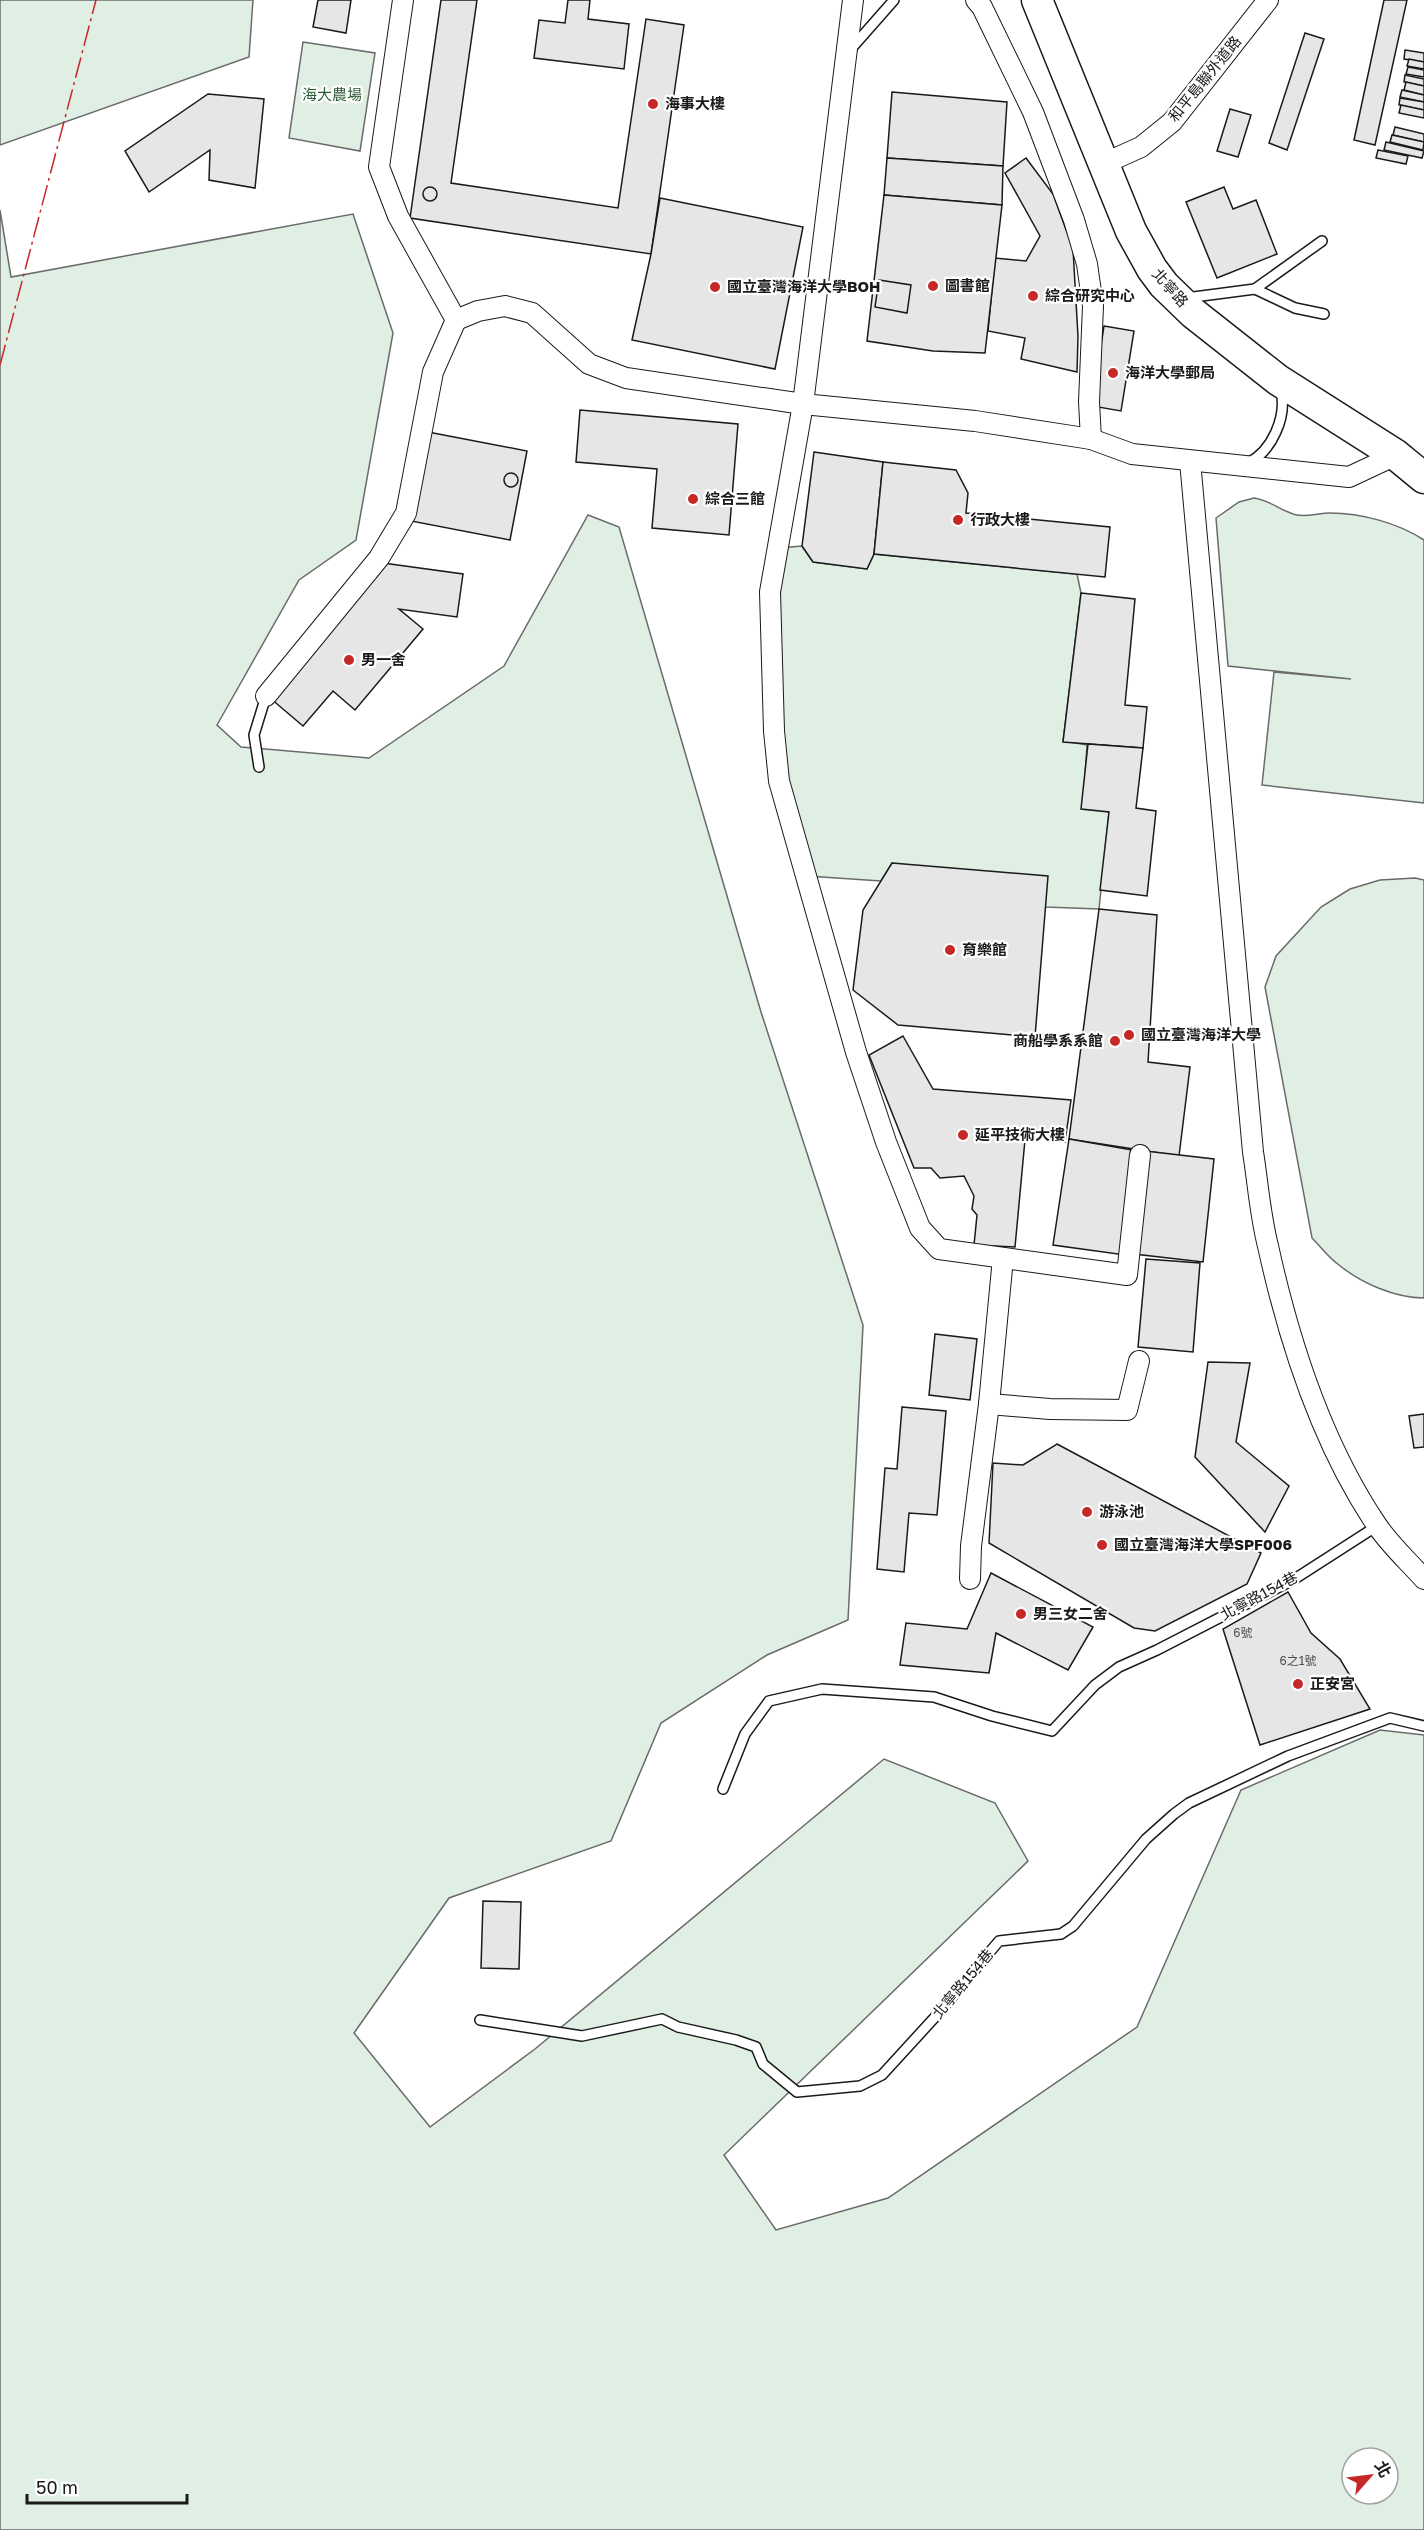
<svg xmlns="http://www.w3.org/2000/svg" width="1424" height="2530" font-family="'Golos Text','Noto Sans TC',sans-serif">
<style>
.green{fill:#e0efe3;stroke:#6a6a6a;stroke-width:1.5;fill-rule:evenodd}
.building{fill:#e6e6e6;stroke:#1a1a1a;stroke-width:1.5}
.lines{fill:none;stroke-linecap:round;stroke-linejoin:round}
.service-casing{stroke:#1a1a1a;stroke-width:12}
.minor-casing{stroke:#1a1a1a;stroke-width:22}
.primary-casing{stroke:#1a1a1a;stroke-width:33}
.service{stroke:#fff;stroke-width:9}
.minor{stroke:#fff;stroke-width:20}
.primary{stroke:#fff;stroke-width:30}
.power{stroke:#c62828;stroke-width:1.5;stroke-dasharray:21 4.5 3 4.5;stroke-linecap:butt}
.poi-dot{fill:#c62828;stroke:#fff;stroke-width:2}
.labels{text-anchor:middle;stroke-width:4.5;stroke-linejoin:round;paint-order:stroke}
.number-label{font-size:12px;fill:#4d4d4d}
.street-label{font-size:15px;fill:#1a1a1a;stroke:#fff}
.park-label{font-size:15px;fill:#2b5a34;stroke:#fff}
.poi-label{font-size:15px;font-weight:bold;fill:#1a1a1a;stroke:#fff;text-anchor:start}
</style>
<rect width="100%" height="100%" fill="#fff"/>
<g class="green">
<path d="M0,0H253L249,57L0,145Z"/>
<path d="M303,42L375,53L360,151L289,138Z"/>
<path d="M0,210L11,277L353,214L393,333L356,540L299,580L217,725L241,747L369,758L504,666L588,515L619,527L761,1012L863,1325L848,1620L767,1655L661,1723L611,1841L449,1898L354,2033L430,2127L535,2049L884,1759L995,1803L1028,1861L724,2155L776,2230L888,2198L1137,2027L1241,1790L1380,1730L1424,1735V2530H0ZM1352,2458H1388V2494H1352Z"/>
<path d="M1254,498C1270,500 1282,512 1297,515C1308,517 1319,513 1330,513C1361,513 1398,523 1424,540V803L1262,785L1274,672L1351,679L1228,666L1216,518L1239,502Z"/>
<path d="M802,546L813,562L867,569L874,554L1077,574L1081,593L1063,741L1087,745L1083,807L1109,812L1099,909L1045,907L892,863L881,881L807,876L778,774L780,548Z"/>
<path d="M1415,878L1424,880V1298C1395,1298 1361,1283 1339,1265C1329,1258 1321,1247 1312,1238L1265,987L1276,956L1321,907L1350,889L1380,880Z"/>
</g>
<g class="building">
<path d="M318,0H351L346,33L313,27Z"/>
<path d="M441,0H477L451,183L618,208L646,19L684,25L651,254L410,218Z"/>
<path d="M568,0H590L588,19L629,24L624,69L534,58L539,20L565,23Z"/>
<path d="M1384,0H1407L1375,145L1354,140Z"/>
<path d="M1305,33L1324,39L1287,150L1269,143Z"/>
<path d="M1405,50L1424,53V62L1404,59Z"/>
<path d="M1409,59L1424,62V69L1407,66Z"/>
<path d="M1408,67L1424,70V77L1406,74Z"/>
<path d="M1405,75L1424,79V86L1404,82Z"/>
<path d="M1406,82L1424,86V95L1404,90Z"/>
<path d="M1402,90L1424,95V102L1400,97Z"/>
<path d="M892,92L1007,102L1003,166L887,158Z"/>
<path d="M208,94L264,99L255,188L209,180L210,150L149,192L125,151Z"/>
<path d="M1400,98L1424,102V110L1399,105Z"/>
<path d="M1401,105L1424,110V118L1399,113Z"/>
<path d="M1230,109L1251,115L1238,157L1217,151Z"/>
<path d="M1395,127L1424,134V142L1393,135Z"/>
<path d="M1392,135L1424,142L1423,150L1390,142Z"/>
<path d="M1386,142L1424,151L1422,158L1384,150Z"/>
<path d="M1378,150L1408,156L1406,164L1376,158Z"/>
<path d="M887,158L1003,166L1002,205L884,195Z"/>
<path d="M1026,158L1053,194L1073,249L1078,336L1077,372L1021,359L1025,338L988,331L995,258L1026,261L1040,236L1005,173Z"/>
<path d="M1224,187L1233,209L1256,200L1277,254L1217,278L1186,202Z"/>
<circle cx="430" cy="194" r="7"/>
<path d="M884,195L1002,205L985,353L933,351L867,341Z"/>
<path d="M660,198L803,227L775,369L632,340L651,254Z"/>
<path d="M879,280L911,285L907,313L875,307Z"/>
<path d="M1104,326L1134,331L1121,411L1092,406Z"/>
<path d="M580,410L738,424L729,535L652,528L657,469L576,462Z"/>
<path d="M428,432L527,451L510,540L411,521Z"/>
<path d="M814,452L883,462L874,554L867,569L813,562L802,546Z"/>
<path d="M883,462L956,470L968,493L966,513L1110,527L1105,577L874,554Z"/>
<circle cx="511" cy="480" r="7"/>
<path d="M383,563L463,574L457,617L399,609L423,629L355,710L333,691L303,726L270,698Z"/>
<path d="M1081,593L1135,599L1125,705L1147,707L1143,748L1063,742Z"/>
<path d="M1088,744L1143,748L1136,808L1156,811L1147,896L1100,890L1109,812L1081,809Z"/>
<path d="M892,863L1048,876L1035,1037L898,1025L853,990L863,910Z"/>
<path d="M1099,909L1157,915L1148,1062L1190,1067L1179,1156L1069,1139Z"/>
<path d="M903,1036L933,1089L1071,1100L1065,1142L1026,1129L1015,1247L974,1245L977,1215L972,1209L974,1196L964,1176L940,1178L931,1168H914L869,1055Z"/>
<path d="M1069,1139L1138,1151L1125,1255L1053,1245Z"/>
<path d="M1145,1151L1214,1159L1203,1262L1134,1254Z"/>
<path d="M1146,1259L1200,1263L1193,1352L1138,1347Z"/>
<path d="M935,1334L977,1339L970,1400L929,1395Z"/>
<path d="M1208,1362L1250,1363L1236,1442L1289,1486L1265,1532L1195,1457Z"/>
<path d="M902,1407L946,1411L937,1515L909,1513L904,1572L877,1569L885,1468L897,1469Z"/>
<path d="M1424,1414V1447L1414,1448L1409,1416Z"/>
<path d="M1057,1444L1261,1553L1247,1584L1155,1631L1134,1628L989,1543L993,1463L1023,1465Z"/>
<path d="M991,1573L1093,1627L1068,1670L996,1633L989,1673L900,1665L906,1623L967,1629Z"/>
<path d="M1288,1592L1311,1633L1340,1659L1370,1709L1260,1745L1223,1629Z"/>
<path d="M483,1901L521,1902L519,1969L481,1968Z"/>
</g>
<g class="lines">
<defs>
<g id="service">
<path d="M850,50L894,0"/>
<path d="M1322,241L1255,289L1295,308L1324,314"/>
<path d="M1186,298L1255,289"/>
<path d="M1248,463C1272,451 1287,417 1281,391"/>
<path d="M259,767L254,735L266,696"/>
<path d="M723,1789L745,1734L769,1701L822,1689L934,1697L992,1716L1052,1731L1095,1685L1119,1667L1157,1650L1293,1580L1377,1526"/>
<path d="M480,2020L582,2036L662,2019L678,2027L736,2040L756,2047L763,2064L797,2092L860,2086L882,2075L936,2016L999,1941L1061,1934L1073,1926L1146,1839L1174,1814L1189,1803L1288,1756L1390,1718L1424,1726"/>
</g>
<g id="minor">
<path d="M853,0L803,404L770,592L774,731L779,781L856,1052L886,1142L920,1228L939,1249L1127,1275L1140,1155"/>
<path d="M1103,164L1141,147L1172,122L1268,0"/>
<path d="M456,320L478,311L505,306L532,313L589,364L626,378L803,404L975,421L1091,439L1089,402L1093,306L1087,264L1074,220L1033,112L982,7L976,0"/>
<path d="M1091,439L1132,454L1349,477L1396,455"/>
<path d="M1190,461L1253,1152C1258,1183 1260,1215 1268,1246C1289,1342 1321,1442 1376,1524C1389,1544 1408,1561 1424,1579"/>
<path d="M266,696L379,558L406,513L433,372L456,320L398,216L379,167L403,0"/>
<path d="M989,1404L1050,1409L1127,1410L1139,1361"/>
<path d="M970,1579L971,1546L989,1404L1003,1258"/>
</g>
<path id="primary" d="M1037,0L1131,231L1152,269L1164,285L1193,313L1278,380L1396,455L1424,478"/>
</defs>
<use href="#service" class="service-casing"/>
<use href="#minor" class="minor-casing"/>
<use href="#primary" class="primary-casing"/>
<use href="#service" class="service"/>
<use href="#minor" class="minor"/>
<use href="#primary" class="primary"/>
<path class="power" d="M0,365L96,0"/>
</g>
<g class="poi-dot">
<circle cx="653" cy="104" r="6"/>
<circle cx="933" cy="286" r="6"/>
<circle cx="715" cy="287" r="6"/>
<circle cx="1033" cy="296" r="6"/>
<circle cx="1113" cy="373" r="6"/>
<circle cx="693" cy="499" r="6"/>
<circle cx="958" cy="520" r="6"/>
<circle cx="349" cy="660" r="6"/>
<circle cx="950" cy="950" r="6"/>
<circle cx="1129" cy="1035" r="6"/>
<circle cx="1115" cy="1041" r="6"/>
<circle cx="963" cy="1135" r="6"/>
<circle cx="1087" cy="1512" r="6"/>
<circle cx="1102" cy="1545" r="6"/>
<circle cx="1021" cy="1614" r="6"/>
<circle cx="1298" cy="1684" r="6"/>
</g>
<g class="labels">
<g class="number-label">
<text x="1243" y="1637">6號</text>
<text x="1298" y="1665">6之1號</text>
</g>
<g class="street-label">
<text transform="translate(1205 79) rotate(-51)" y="5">和平島聯外道路</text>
<text transform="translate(1170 288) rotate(48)" y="5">北寧路</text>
<text transform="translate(1259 1596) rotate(-28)" y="5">北寧路154巷</text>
<text transform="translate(963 1984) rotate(-50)" y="5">北寧路154巷</text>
</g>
<g class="park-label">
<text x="332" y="100">海大農場</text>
</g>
<g class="poi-label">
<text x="665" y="109">海事大樓</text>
<text x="945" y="291">圖書館</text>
<text x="727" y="292">國立臺灣海洋大學BOH</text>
<text x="1045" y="301">綜合研究中心</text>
<text x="1125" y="378">海洋大學郵局</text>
<text x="705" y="504">綜合三館</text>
<text x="970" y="525">行政大樓</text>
<text x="361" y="665">男一舍</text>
<text x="962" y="955">育樂館</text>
<text x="1141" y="1040">國立臺灣海洋大學</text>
<text x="1103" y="1046" text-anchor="end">商船學系系館</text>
<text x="975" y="1140">延平技術大樓</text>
<text x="1099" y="1517">游泳池</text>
<text x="1114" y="1550">國立臺灣海洋大學SPF006</text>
<text x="1033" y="1619">男三女二舍</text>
<text x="1310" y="1689">正安宮</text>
</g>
</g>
<g transform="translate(1370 2476) rotate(62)"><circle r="28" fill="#ffffff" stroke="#a3a3a3" stroke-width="1.5"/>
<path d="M0-4.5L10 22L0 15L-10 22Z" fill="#c62828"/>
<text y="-9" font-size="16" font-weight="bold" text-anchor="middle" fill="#1a1a1a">北</text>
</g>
<path d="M27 2494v9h160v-9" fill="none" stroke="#1a1a1a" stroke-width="3"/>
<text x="36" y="2494" font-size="18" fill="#1a1a1a" stroke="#ffffff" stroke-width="4.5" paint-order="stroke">50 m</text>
</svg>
